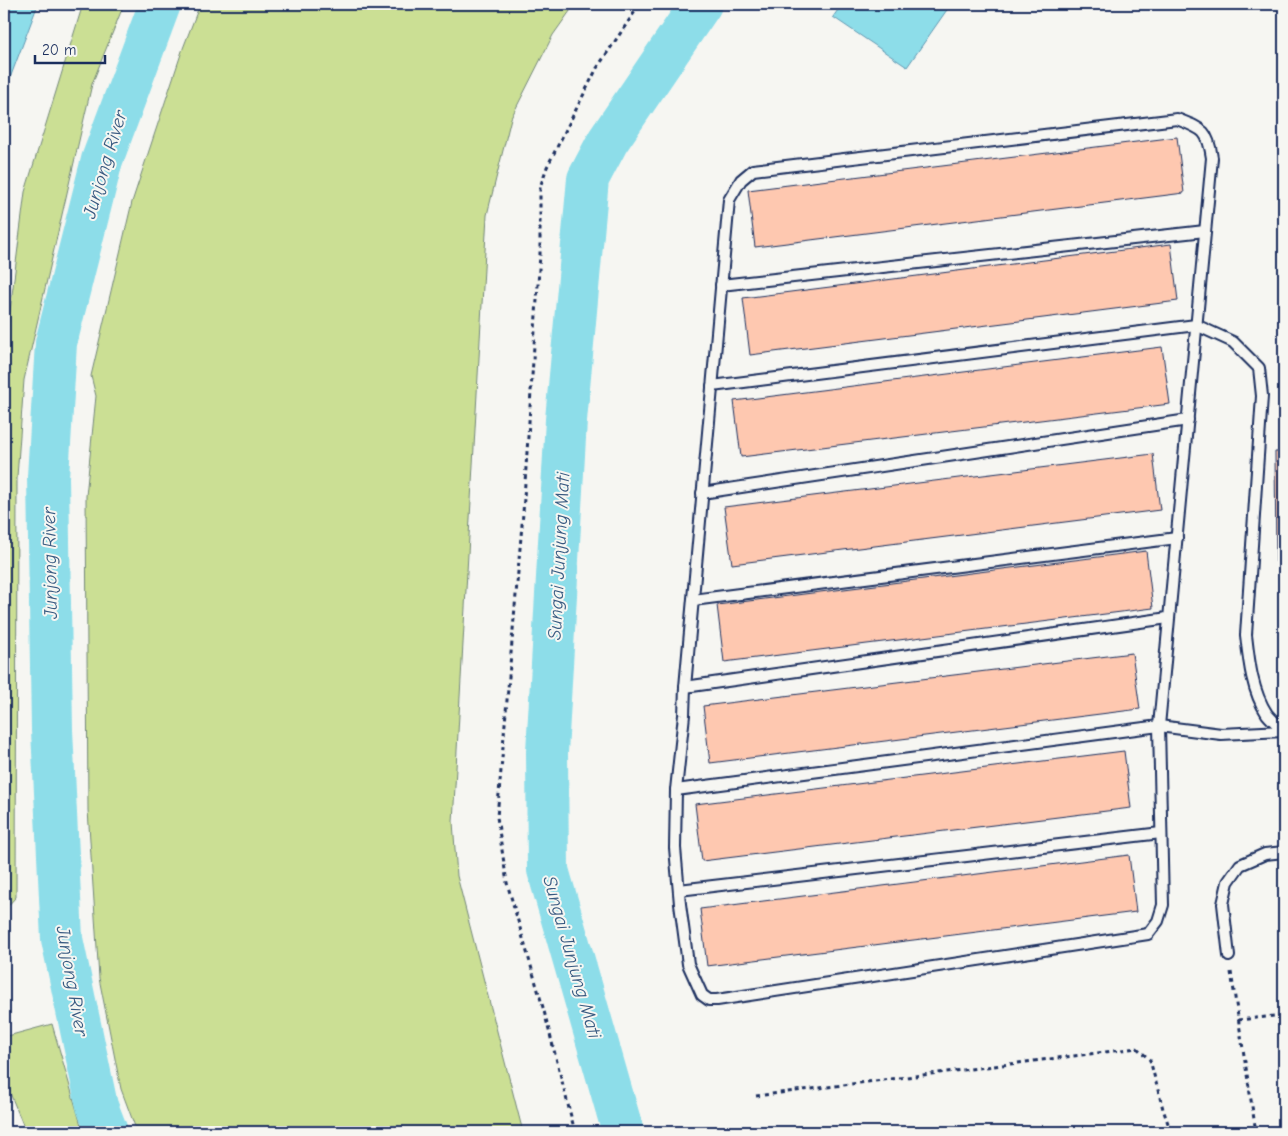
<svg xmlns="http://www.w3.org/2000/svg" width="1288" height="1136" font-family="'Comic Neue',sans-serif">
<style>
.green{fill:#cbdf94;stroke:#738779}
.water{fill:#8ddde9;stroke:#5f97b1}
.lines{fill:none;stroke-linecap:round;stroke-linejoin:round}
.river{stroke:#8ddde9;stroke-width:42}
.building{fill:#fec8b0;stroke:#1b2f5e}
.service-casing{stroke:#1b2f5e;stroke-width:14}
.path{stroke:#1b2f5e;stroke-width:3;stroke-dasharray:4 4;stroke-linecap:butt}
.service{stroke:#f6f6f2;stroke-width:10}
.labels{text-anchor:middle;stroke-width:4;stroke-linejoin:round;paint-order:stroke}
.water-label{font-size:19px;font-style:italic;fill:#385a81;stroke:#f6f6f2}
</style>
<rect width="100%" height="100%" fill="#f6f6f2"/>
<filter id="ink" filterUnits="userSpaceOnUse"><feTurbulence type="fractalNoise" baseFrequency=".02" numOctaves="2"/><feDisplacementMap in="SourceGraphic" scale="10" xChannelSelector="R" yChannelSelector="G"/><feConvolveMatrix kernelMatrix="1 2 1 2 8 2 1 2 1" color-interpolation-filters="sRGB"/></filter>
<g filter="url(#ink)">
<g class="green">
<path d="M83,4H124L92,84L24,380L17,477L16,897L4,910V358L25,192Z"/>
<path d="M200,4H575L553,35L511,118L487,215L453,822L457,876L523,1132H137L121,1089L99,978L88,810L86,496L96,396L91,376L132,202L182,51Z"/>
<path d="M52,1024L83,1132H26L10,1093L4,1037Z"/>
</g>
<g class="water">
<path d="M4,4H38L4,94Z"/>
<path d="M842,4H951L907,67L833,17Z"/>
</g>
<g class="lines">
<g class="river">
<path d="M107,1132L97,1106L62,939L52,730L48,477L56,343L102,160L160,4"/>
<path d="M623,1132L548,870L547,752L566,420L588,179L608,141L701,4"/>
</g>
</g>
<g class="building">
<path d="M1177,137L1184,193L755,247L748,190Z"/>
<path d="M1171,244L1178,301L750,355L743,298Z"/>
<path d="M1162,347L1170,404L741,457L734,401Z"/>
<path d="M1275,452H1284V562H1276Z"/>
<path d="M1153,454L1160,510L732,564L724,507Z"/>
<path d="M1146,551L1153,608L724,662L717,605Z"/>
<path d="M1132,653L1140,709L710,763L703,706Z"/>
<path d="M1124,751L1131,808L702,861L695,804Z"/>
<path d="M1129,855L1136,912L707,966L700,909Z"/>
</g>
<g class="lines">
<defs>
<g id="service">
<path d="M1177,119C1203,129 1208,130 1212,158L1159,726L1163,905L1158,921L1148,934L717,1000H709L702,995L688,964L680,904L675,848L676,790L684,715L685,687L729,200L741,180L753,170Z"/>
<path d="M721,285L1205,231"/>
<path d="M712,386L1196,325L1233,342L1259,368L1262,396L1246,635C1249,662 1252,691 1267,714C1272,720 1278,725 1284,731"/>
<path d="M702,493L1188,420"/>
<path d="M693,600L1177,538"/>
<path d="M685,687L1168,618"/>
<path d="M676,790L1159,726L1221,734L1284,731"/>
<path d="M679,890L1161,833"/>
<path d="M1229,956L1223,904L1228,882L1240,865L1265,854L1284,852"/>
</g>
</defs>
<use href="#service" class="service-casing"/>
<g class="path">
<path d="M1231,972L1256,1132"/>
<path d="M1238,1020L1284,1015"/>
<path d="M756,1096L1137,1048L1150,1060L1163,1109L1171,1132"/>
<path d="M575,1132L544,1011L507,883L497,817L523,513L540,254V187L547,167L597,68L640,4"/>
</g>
<use href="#service" class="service"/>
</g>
</g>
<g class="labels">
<g class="water-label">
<text transform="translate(104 164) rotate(-73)" y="7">Junjong River</text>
<text transform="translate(558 556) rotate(-87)" y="7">Sungai Junjung Mati</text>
<text transform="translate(49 563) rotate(-91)" y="7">Junjong River</text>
<text transform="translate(573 957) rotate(74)" y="7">Sungai Junjung Mati</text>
<text transform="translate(73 981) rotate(80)" y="7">Junjong River</text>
</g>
</g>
<rect width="1288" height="1136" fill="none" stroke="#f6f6f2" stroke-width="20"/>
<rect x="10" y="10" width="1268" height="1116" fill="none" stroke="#1b2f5e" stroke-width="2" filter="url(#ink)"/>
<path d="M35 55v8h70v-8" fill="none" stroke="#1b2f5e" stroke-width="2.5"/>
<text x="42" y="55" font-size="15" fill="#1b2f5e" stroke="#f6f6f2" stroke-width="4" paint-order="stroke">20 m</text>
</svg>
